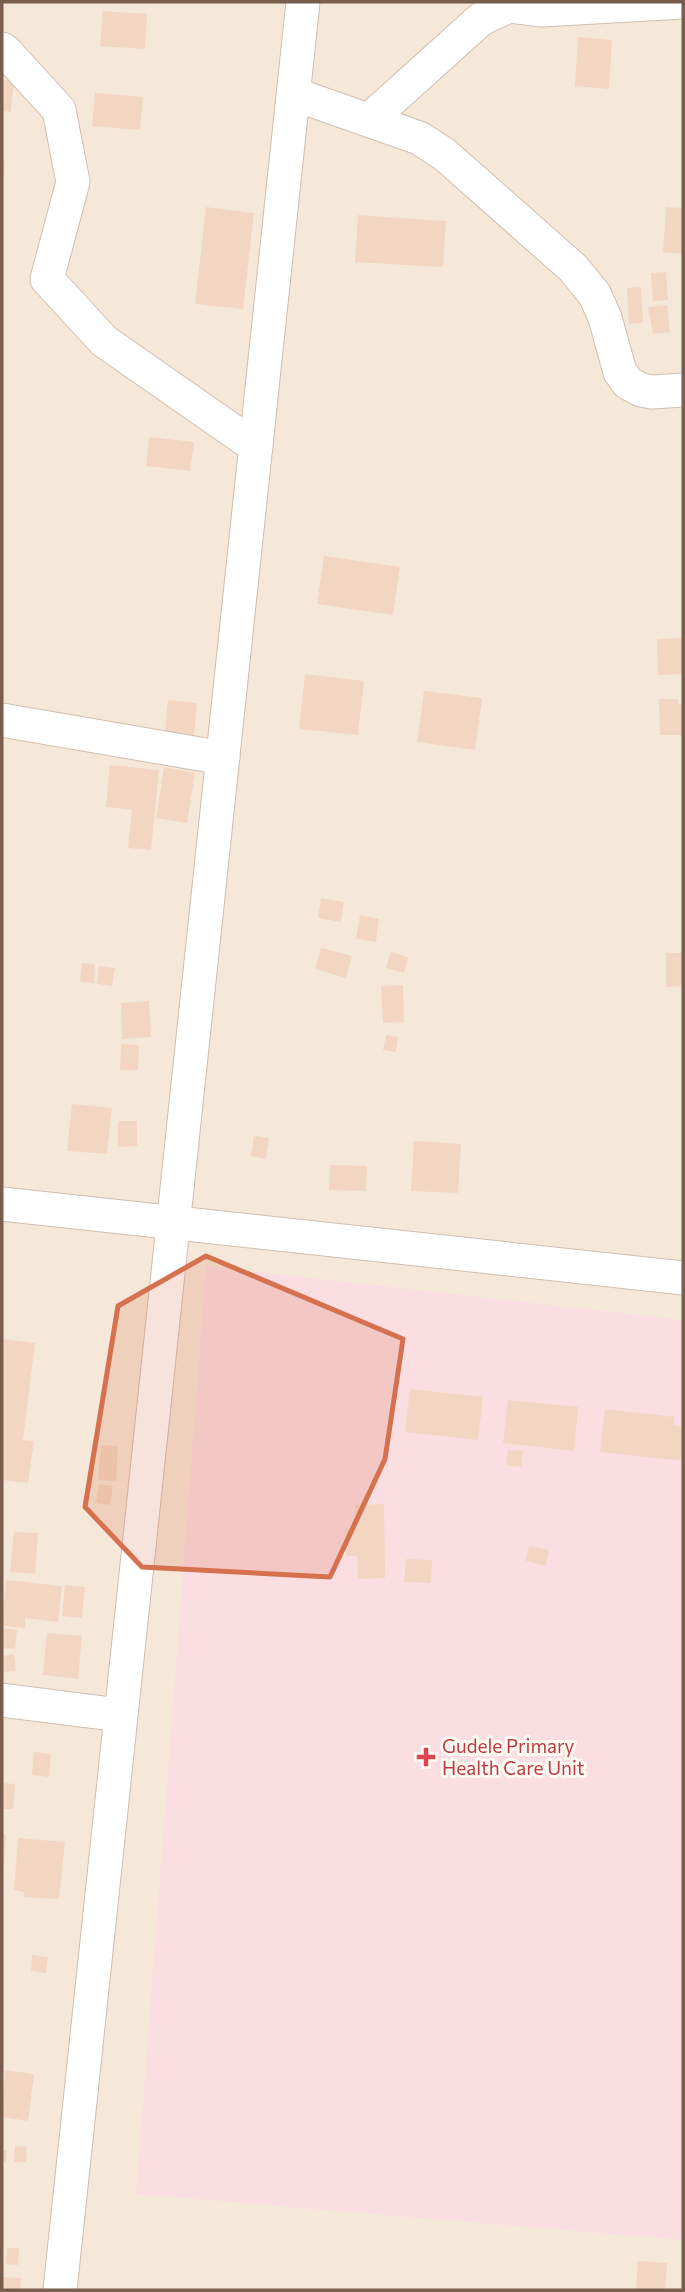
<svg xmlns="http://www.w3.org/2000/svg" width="685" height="2292" font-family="Commissioner,sans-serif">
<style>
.residential{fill:#f5e8d9}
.medical{fill:#fbdee1}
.building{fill:#f2d6c2}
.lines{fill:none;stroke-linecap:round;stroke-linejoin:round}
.minor-casing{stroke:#d0beaf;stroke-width:35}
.minor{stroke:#fff;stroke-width:33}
.marked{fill:#d67150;fill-opacity:0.2;stroke:#d67150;stroke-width:5;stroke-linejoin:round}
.health-dot{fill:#e0444e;stroke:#fffaf2;stroke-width:2.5}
.labels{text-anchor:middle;stroke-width:6;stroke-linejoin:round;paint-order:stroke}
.health-label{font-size:19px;fill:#be3a42;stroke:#fffaf2;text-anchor:start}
</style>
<rect width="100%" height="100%" fill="#fdf6eb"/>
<rect class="residential" x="2" y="2" width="681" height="2288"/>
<path class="medical" d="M206,1266L683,1320V2240L136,2194Z"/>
<g class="building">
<path d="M103,11L147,14L145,49L100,46Z"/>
<path d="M578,37L612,40L609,89L575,86Z"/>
<path d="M2,80L14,81L11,112L2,111Z"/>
<path d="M95,93L143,97L140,130L92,126Z"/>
<path d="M2,159L5,160L4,177H2Z"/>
<path d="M206,207L254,213L243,309L195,304Z"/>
<path d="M666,207L683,208V254L663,252Z"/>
<path d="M358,215L446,221L443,267L355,262Z"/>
<path d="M666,272L668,300L653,301L651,273Z"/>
<path d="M641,287L643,323L629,324L627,288Z"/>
<path d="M667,305L670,332L653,334L648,307Z"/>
<path d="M149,437L194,442L190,471L146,466Z"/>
<path d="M324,556L400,567L393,615L317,604Z"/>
<path d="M683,638V674L658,675L657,639Z"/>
<path d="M305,674L364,681L358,735L299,729Z"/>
<path d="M424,691L482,698L475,750L417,742Z"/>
<path d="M659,699H678V704H683V735H660Z"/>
<path d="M168,700L197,703L193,745L164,742Z"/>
<path d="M110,765L159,770L151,850L128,848L132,810L106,807Z"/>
<path d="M164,767L195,773L187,823L156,818Z"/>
<path d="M321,898L344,902L341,922L318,918Z"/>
<path d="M360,915L379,919L376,942L356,939Z"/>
<path d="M321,948L352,956L346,978L315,969Z"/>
<path d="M391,952L408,957L404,973L386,968Z"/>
<path d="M666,953H683V986L666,987Z"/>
<path d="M82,963L95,964L94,983L80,982Z"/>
<path d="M99,966L115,968L112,986L97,984Z"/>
<path d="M403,985L404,1022L383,1023L381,986Z"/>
<path d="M149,1001L151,1037L122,1039L121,1003Z"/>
<path d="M386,1035L398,1037L396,1052L383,1050Z"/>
<path d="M121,1044L139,1045L138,1070H120Z"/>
<path d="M72,1104L112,1108L107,1154L67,1151Z"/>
<path d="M118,1121H137V1146L118,1147Z"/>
<path d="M254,1136L269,1138L266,1159L251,1156Z"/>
<path d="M414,1141L461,1144L458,1193L411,1191Z"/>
<path d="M330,1165L367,1166L366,1191L329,1190Z"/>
<path d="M2,1339L35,1343L23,1440L34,1441L28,1483L2,1480Z"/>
<path d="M410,1389L483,1397L478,1440L405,1432Z"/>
<path d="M508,1400L578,1407L574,1451L503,1443Z"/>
<path d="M605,1409L674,1417L673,1425L683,1426V1461L600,1452Z"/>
<path d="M101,1445L118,1446L116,1481L98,1480Z"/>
<path d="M508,1450L523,1451L521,1467L506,1465Z"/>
<path d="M99,1484L113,1486L110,1505L96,1503Z"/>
<path d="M384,1504L385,1578L358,1579L357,1556H346L345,1528H356L355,1505Z"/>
<path d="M14,1532L38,1533L35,1574L10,1572Z"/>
<path d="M529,1546L549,1550L546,1566L526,1561Z"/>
<path d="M406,1559L432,1560L431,1583L404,1582Z"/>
<path d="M6,1580L62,1586L58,1622L25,1618V1628L2,1626Z"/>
<path d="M65,1585L85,1587L82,1618L62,1616Z"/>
<path d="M2,1628L17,1630L15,1649L2,1648Z"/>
<path d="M47,1633L82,1636L78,1679L43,1675Z"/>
<path d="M14,1654L16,1671L2,1672V1656Z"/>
<path d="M34,1752L51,1754L49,1777L32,1775Z"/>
<path d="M2,1783L15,1784L13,1809H2Z"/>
<path d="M2,1835H6L4,1867H2Z"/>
<path d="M18,1838L65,1842L59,1899L24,1897V1892L14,1890Z"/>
<path d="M32,1955L48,1957L46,1973L31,1971Z"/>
<path d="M5,2070L34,2074L28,2121L2,2117Z"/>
<path d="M15,2146L27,2147L26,2162H14Z"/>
<path d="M2,2150H7L6,2162H2Z"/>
<path d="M7,2248H19L18,2265L6,2264Z"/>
<path d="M638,2261L667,2263L665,2290H636Z"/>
<path d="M2,2277L21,2278L20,2290H2Z"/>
</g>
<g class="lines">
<defs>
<g id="minor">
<path d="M2,49L6,52L59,110L73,182L47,279L104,341L256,447"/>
<path d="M294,94L419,138L444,154L573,268L595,295L605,318L620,372L628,383L641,390L652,392L683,390"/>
<path d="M369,120L481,19L509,6L542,10L683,2"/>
<path d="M2,720L223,758"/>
<path d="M2,1204L683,1278"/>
<path d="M2,1700L120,1715"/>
<path d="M60,2290L303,2"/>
</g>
</defs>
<use href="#minor" class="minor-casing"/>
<use href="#minor" class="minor"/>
</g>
<path class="marked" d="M206,1256L403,1339L385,1459L330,1577L142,1567L85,1507L118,1306Z"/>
<path class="health-dot" d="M422.5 1746.5h7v7h7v7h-7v7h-7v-7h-7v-7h7z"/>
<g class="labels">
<g class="health-label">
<text x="442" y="1753">Gudele Primary<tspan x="442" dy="22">Health Care Unit</tspan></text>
</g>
</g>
<rect width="685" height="2292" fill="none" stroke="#795d4d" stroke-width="7"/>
</svg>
